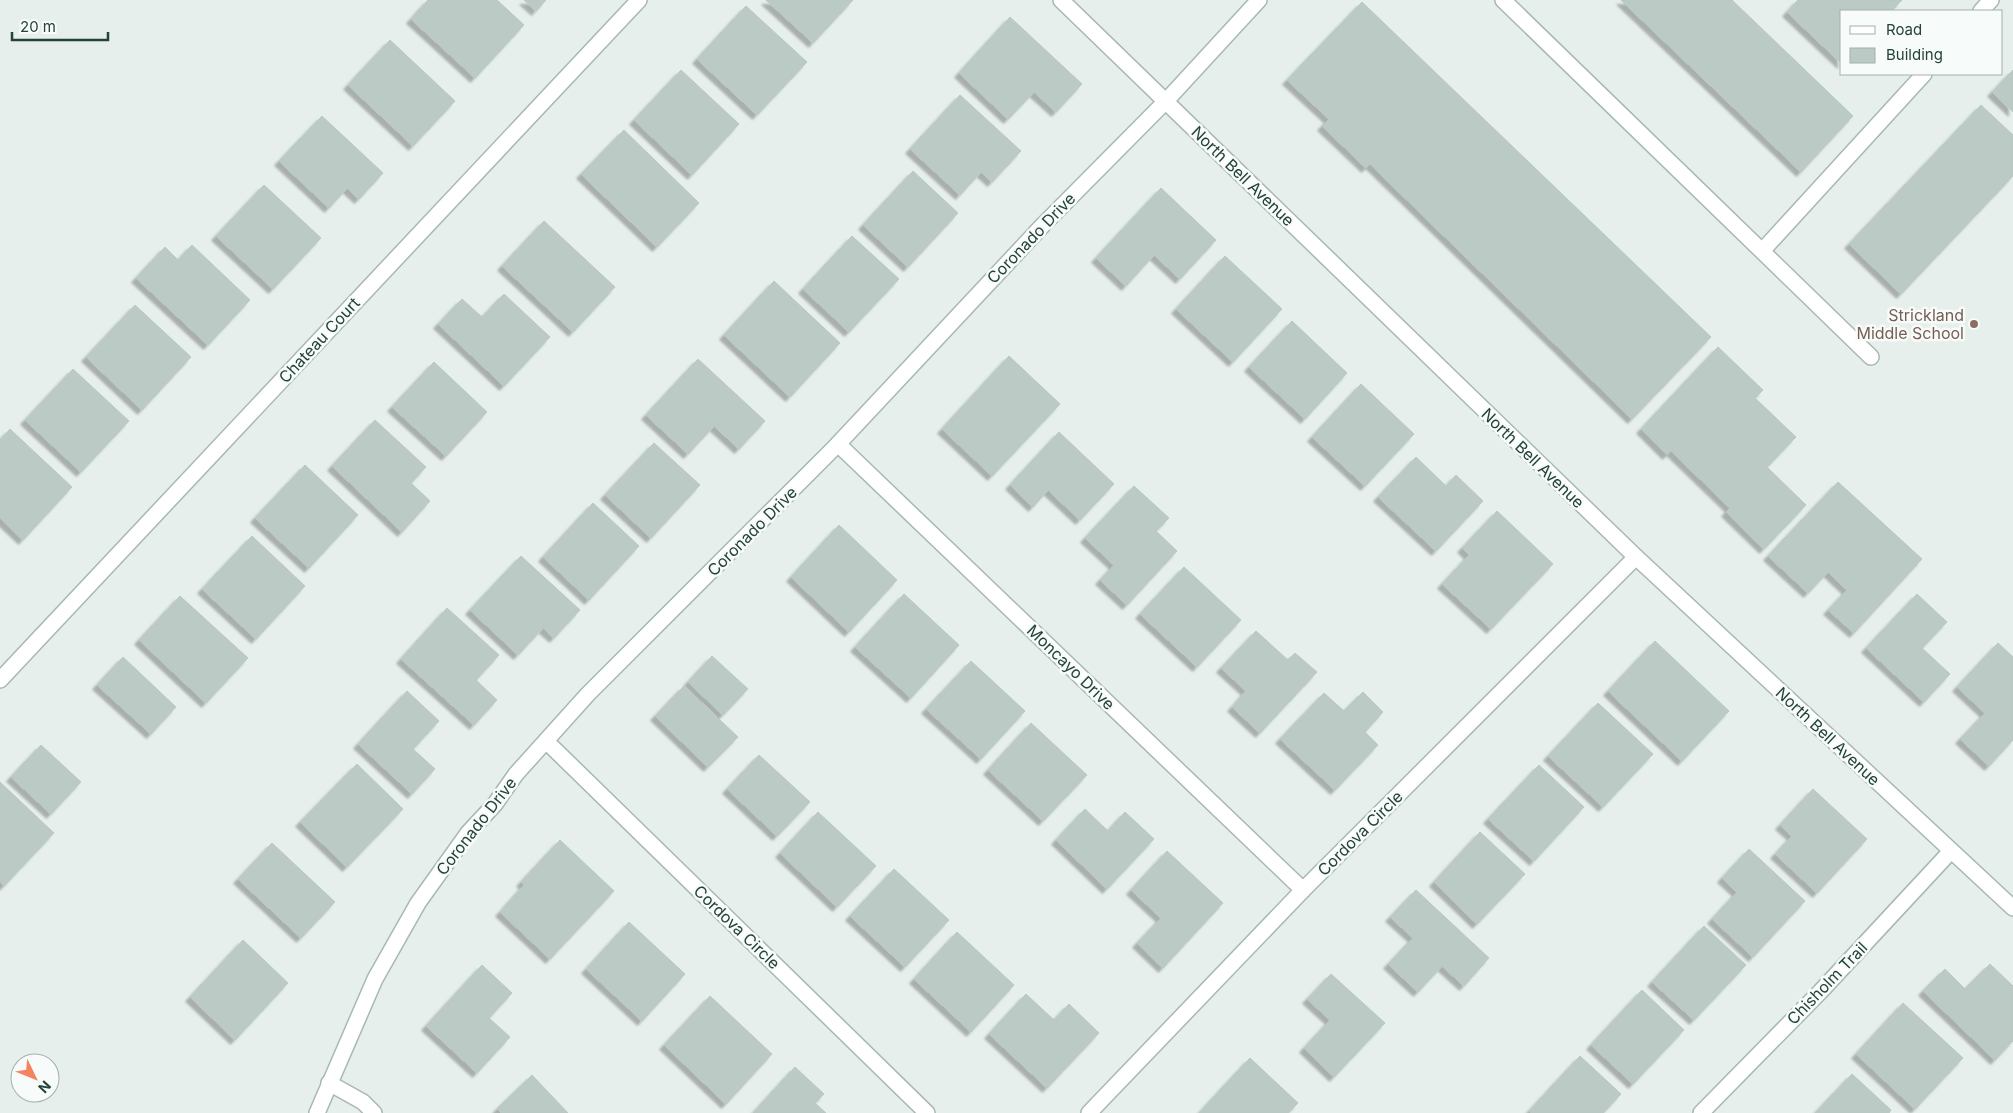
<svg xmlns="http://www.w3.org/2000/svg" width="2013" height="1113" font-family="Inter,sans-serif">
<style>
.building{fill:#bbcac4;stroke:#b8c9c2;filter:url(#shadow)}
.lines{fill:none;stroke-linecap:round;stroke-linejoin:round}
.minor-casing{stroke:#a8b8b2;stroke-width:18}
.minor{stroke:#fff;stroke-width:15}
.education-dot{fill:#8d6e63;stroke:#f7fbf9;stroke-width:2}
.labels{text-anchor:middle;stroke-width:5;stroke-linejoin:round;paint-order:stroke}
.street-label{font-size:16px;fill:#24423a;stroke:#f7fbf9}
.education-label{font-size:16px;fill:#785e54;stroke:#f7fbf9;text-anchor:end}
</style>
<defs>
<filter id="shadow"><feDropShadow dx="-4.5" dy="4.5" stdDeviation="1" flood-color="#0004"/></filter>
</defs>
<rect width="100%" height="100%" fill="#e6efeb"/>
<g class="building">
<path d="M428,0H497L524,25L475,78L411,19Z"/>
<path d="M524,0H546L536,11Z"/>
<path d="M766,0H853L813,43Z"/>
<path d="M1621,0H1732L1853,116L1801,172Z"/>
<path d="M1798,0H1902L1891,11H1842V64L1787,12Z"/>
<path d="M1362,2L1711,337L1632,419L1370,164L1366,168L1322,126L1329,119L1287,80Z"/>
<path d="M746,6L807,62L757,115L697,59Z"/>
<path d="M1010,17L1082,84L1056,112L1034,92L1008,119L959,73Z"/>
<path d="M390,40L455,101L413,146L348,85Z"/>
<path d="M681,70L739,124L692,175L634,120Z"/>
<path d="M2013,70V112L1992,92Z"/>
<path d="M960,95L1021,151L992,182L981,172L960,195L910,149Z"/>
<path d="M1981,105L2013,135V176L1901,294L1849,244Z"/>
<path d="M322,116L383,173L359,199L347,188L329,208L279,161Z"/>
<path d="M624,130L699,203L657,247L581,174Z"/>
<path d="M913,171L958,213L908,267L863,225Z"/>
<path d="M264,185L321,238L273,289L216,236Z"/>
<path d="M1161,188L1216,240L1180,279L1154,255L1126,286L1096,258Z"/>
<path d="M544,221L615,287L573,332L502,266Z"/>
<path d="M852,236L899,279L849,332L803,289Z"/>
<path d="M192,245L250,300L208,345L136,278L165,247L178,260Z"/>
<path d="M1225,256L1282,309L1233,362L1176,309Z"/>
<path d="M774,281L840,343L790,397L724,335Z"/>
<path d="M504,294L550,337L504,386L438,324L462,299L482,317Z"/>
<path d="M135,305L191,357L142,410L86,357Z"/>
<path d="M1292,321L1347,373L1305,419L1249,367Z"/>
<path d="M1718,347L1763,390L1755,398L1796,437L1767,467L1806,505L1764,549L1726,512L1730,508L1671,451L1667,455L1641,429Z"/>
<path d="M1009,356L1060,404L992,476L942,429Z"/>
<path d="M698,359L765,421L739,449L714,426L688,454L646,415Z"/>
<path d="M434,362L487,412L446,456L392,407Z"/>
<path d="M73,369L129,421L81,472L25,420Z"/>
<path d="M1361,384L1414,434L1365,486L1312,437Z"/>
<path d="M375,420L426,467L411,483L430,501L402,532L332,466Z"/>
<path d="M10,429L72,487L23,540L0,518V440Z"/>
<path d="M1059,432L1114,484L1080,520L1048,490L1033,507L1010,485Z"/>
<path d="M654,443L700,485L651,538L605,495Z"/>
<path d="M1416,457L1446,486L1456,475L1483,501L1436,551L1378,497Z"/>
<path d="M305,465L358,515L309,568L255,518Z"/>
<path d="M1838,482L1922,559L1854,633L1828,610L1847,590L1828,572L1808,593L1768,556Z"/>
<path d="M1134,486L1169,518L1156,531L1177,551L1127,605L1100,580L1114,565L1085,538Z"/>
<path d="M593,503L639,546L589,600L543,557Z"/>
<path d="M1497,511L1553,564L1491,629L1442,584L1469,555L1462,548Z"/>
<path d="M839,525L897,580L849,632L791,577Z"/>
<path d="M252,536L305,586L256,639L202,589Z"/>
<path d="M521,556L580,610L554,638L543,628L518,655L470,610Z"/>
<path d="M1184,567L1241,620L1197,667L1140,614Z"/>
<path d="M904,594L959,645L911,698L855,647Z"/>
<path d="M1917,594L1947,622L1922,648L1950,674L1924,702L1866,648Z"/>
<path d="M180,596L248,658L206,703L139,640Z"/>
<path d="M447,608L499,655L476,680L497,700L474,725L401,659Z"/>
<path d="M1256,631L1288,660L1295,653L1317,672L1260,733L1232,707L1246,691L1221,668Z"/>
<path d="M1655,641L1729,711L1682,761L1608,691Z"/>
<path d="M1998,643L2013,657V740L1989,766L1960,739L1985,713L1957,687Z"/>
<path d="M712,656L748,689L723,715L688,682Z"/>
<path d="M123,657L176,707L151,734L97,685Z"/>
<path d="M971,661L1025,711L981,759L926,709Z"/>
<path d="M684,686L738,737L708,767L655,716Z"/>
<path d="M407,691L439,721L413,749L435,769L412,794L358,744Z"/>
<path d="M1363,692L1383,712L1365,732L1378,745L1335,790L1280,739L1324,693L1344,711Z"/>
<path d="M1598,703L1653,754L1603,807L1548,756Z"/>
<path d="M1031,723L1087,775L1043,821L988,770Z"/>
<path d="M41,745L81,782L51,814L11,777Z"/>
<path d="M759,755L810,802L777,836L727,789Z"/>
<path d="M357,764L403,809L347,867L300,822Z"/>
<path d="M1539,765L1584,807L1534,861L1488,819Z"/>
<path d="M0,782L54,833L4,886L0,882Z"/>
<path d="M1813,789L1867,839L1817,893L1775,854L1792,836L1780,825Z"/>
<path d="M1085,809L1108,831L1125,812L1154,839L1107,889L1056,840Z"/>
<path d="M818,812L876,866L837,907L780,853Z"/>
<path d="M1480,832L1525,874L1477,924L1434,882Z"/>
<path d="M560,840L614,891L550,959L500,912L524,885L521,882Z"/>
<path d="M272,843L335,902L301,938L238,879Z"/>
<path d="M1749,849L1805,901L1753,957L1712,919L1737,892L1722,878Z"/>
<path d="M1167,851L1223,903L1163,968L1137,943L1161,918L1131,890Z"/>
<path d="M894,869L949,920L905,967L850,916Z"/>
<path d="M1416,890L1489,958L1464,986L1442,966L1418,992L1388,964L1413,938L1390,917Z"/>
<path d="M629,922L685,974L642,1021L586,969Z"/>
<path d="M1704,926L1746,965L1694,1020L1652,982Z"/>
<path d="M957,932L1014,985L971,1032L914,979Z"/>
<path d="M243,940L288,983L235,1040L190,997Z"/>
<path d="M1990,964L2013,986V1041L1995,1060L1923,991L1945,969L1965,989Z"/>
<path d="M482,965L512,993L489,1018L510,1037L477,1073L426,1026Z"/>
<path d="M1331,974L1385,1023L1334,1077L1304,1048L1330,1020L1307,999Z"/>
<path d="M1642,990L1684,1030L1633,1084L1591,1045Z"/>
<path d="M1026,994L1054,1020L1069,1004L1099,1033L1047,1088L989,1034Z"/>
<path d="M710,996L772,1054L726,1104L664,1045Z"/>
<path d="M1903,1003L1963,1058L1915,1109L1856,1054Z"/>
<path d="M1580,1056L1621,1094L1603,1113H1531L1529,1111Z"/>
<path d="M1250,1058L1298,1103L1288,1113H1199Z"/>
<path d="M795,1067L824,1094L815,1103L826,1113H753Z"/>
<path d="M1852,1074L1891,1110L1889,1113H1815Z"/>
<path d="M532,1075L568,1113H501L497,1109Z"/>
</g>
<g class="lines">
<defs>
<g id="minor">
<path d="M1061,0L1636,557L2013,908"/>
<path d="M1503,0L1871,357"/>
<path d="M1981,11L1991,0"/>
<path d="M1763,250L1924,74"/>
<path d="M838,444L1303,890"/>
<path d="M0,680L639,0"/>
<path d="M546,741L927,1113"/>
<path d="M329,1083L363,1102L374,1113"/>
<path d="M317,1113L375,979L418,903L468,833L495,804L516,774L588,694L838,444L1043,225L1166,101L1259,0"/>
<path d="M1089,1113L1303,890L1636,557"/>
<path d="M1701,1113L1820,992L1951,851"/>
</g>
</defs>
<use href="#minor" class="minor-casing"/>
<use href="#minor" class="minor"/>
</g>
<circle class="education-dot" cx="1974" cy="324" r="5"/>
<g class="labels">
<g class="street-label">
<text transform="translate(1243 176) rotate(44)" y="6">North Bell Avenue</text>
<text transform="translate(1031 238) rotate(-46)" y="6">Coronado Drive</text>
<text transform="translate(319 340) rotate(-47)" y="6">Chateau Court</text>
<text transform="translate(1533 458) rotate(44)" y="6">North Bell Avenue</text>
<text transform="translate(752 531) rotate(-45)" y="6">Coronado Drive</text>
<text transform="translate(1071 667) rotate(44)" y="6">Moncayo Drive</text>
<text transform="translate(1828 736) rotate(43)" y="6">North Bell Avenue</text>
<text transform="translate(476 826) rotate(-52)" y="6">Coronado Drive</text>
<text transform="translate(1360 833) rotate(-45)" y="6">Cordova Circle</text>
<text transform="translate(737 927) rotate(44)" y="6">Cordova Circle</text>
<text transform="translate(1827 983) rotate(-46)" y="6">Chisholm Trail</text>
</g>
<g class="education-label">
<text x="1964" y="321">Strickland<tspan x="1964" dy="18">Middle School</tspan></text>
</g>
</g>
<rect x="1840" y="10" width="162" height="65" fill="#f7fbf9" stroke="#a3b1ad"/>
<rect x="1850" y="26" width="25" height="8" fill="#ffffff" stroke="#a3b1ad"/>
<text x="1886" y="35" font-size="15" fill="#24423a">Road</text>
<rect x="1850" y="48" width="25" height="15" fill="#bbcac4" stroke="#a3b1ad"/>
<text x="1886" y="60" font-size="15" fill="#24423a">Building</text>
<g transform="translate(35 1078) rotate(133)"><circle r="24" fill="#f7fbf9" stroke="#a3b1ad"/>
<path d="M0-4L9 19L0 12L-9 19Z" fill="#f4845f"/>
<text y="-8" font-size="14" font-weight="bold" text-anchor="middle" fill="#24423a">N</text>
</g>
<path d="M12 32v8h96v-8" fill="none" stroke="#24423a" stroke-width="2.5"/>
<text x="20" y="32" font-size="15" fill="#24423a" stroke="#f7fbf9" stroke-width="4" paint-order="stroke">20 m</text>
</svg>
